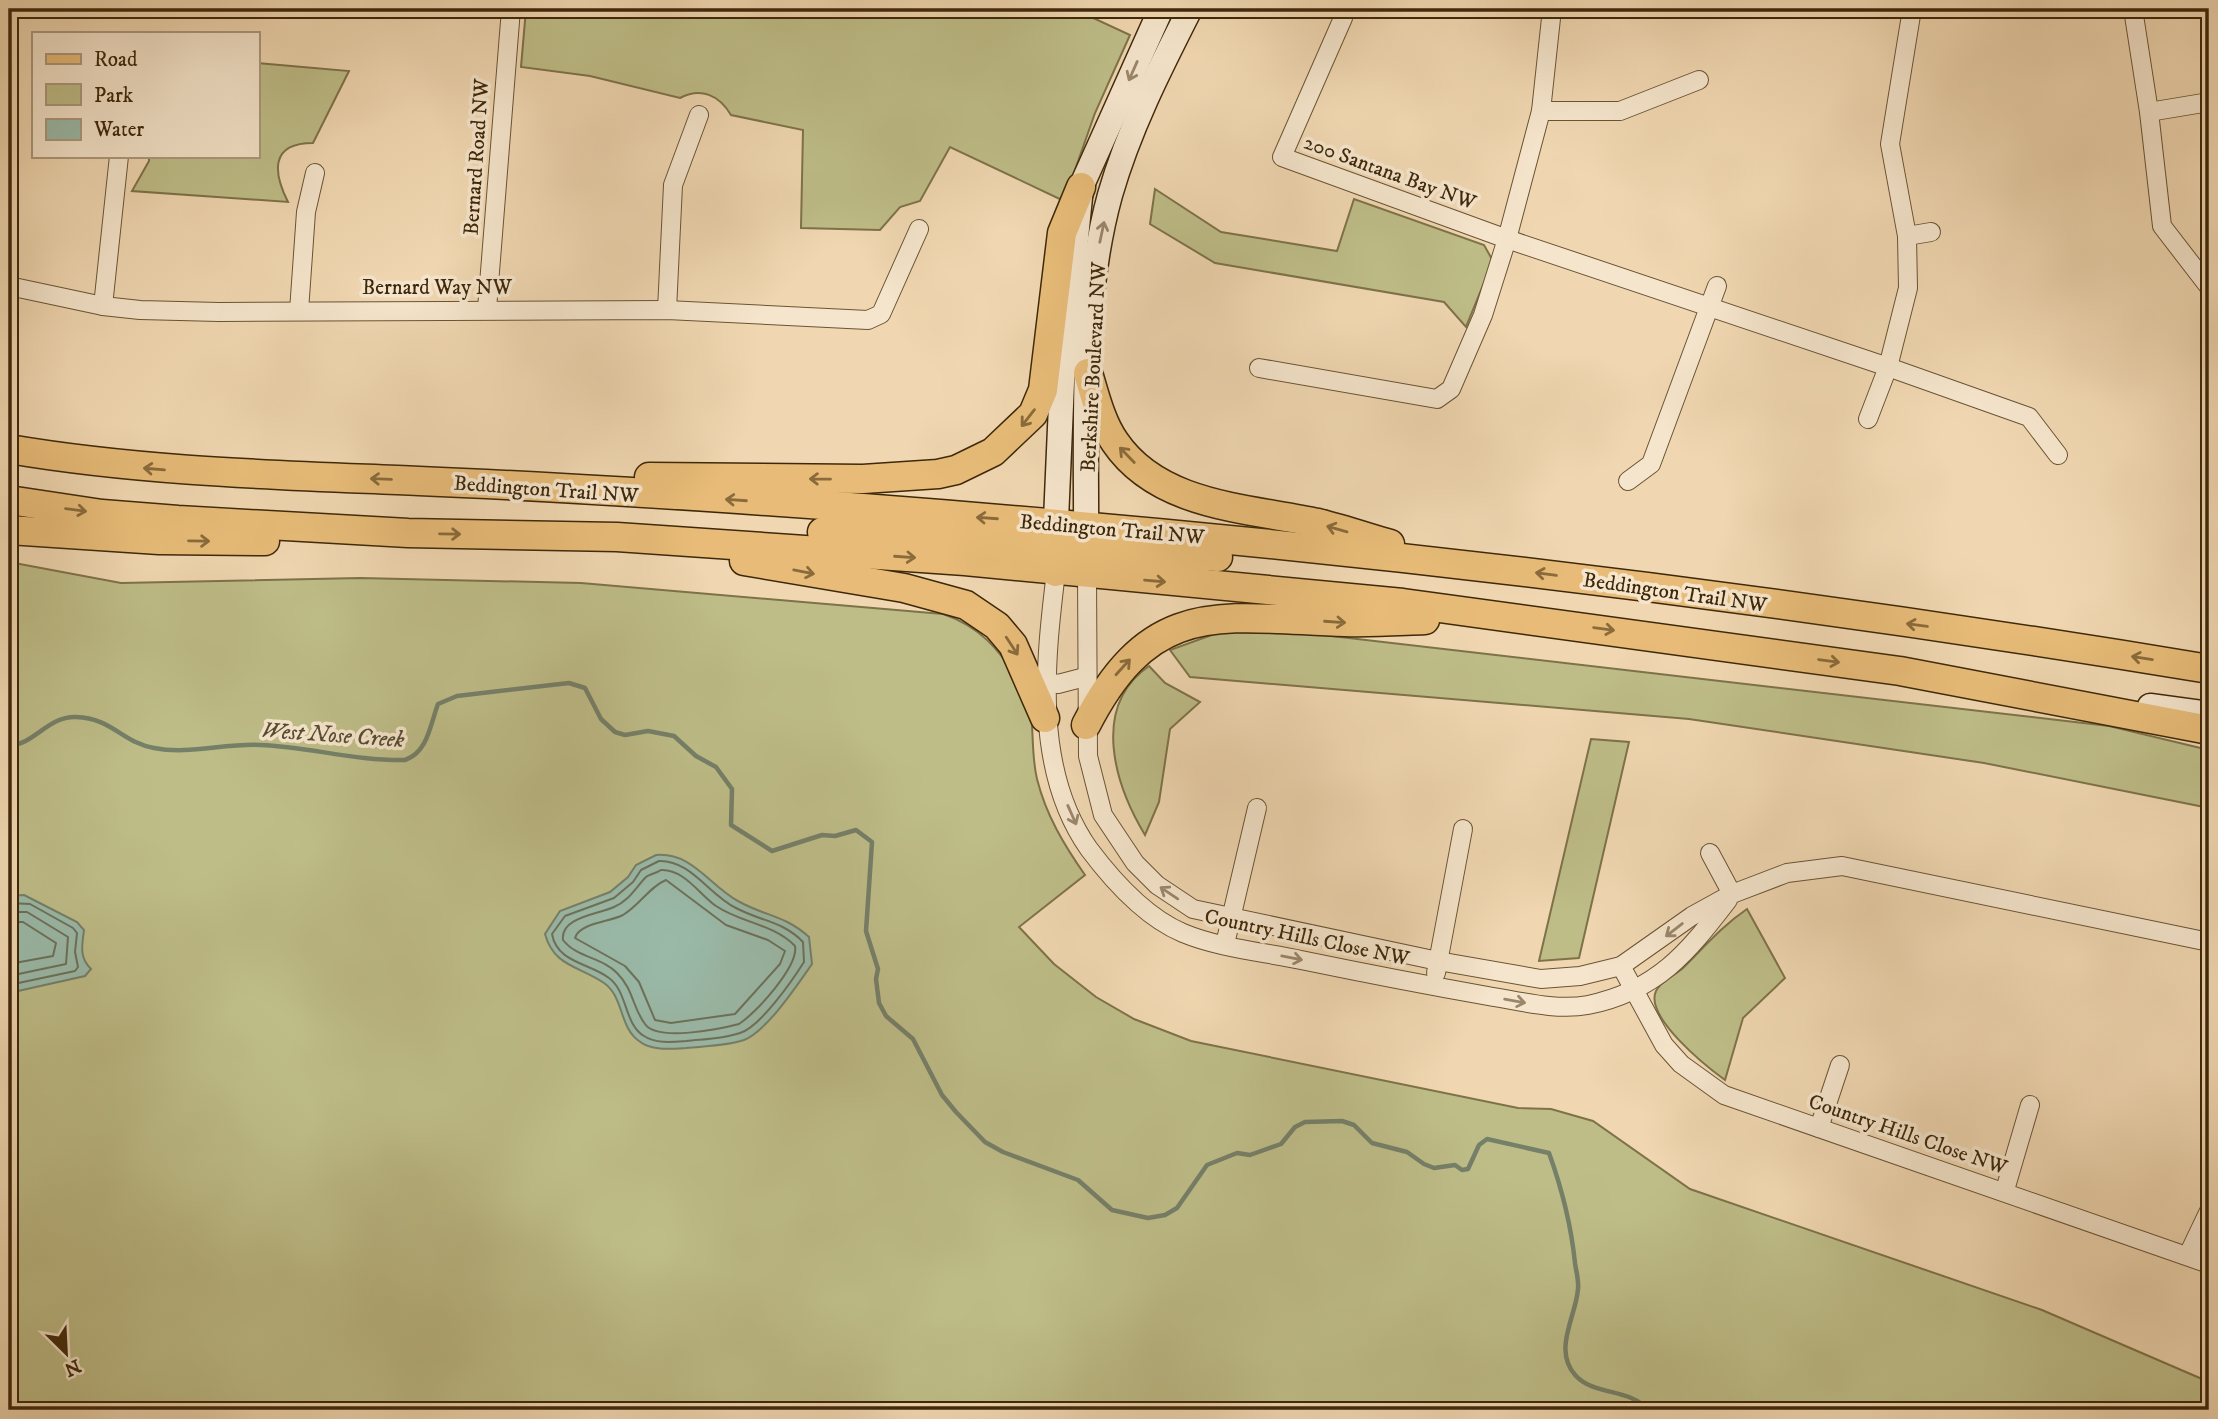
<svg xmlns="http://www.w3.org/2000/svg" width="2218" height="1419" font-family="'IM FELL DW Pica',serif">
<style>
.green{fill:#bebd88;stroke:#7e7249;stroke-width:2}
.water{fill:#9abaa9;stroke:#758069;stroke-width:2}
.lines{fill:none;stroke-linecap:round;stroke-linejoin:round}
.shore{stroke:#6c715a;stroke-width:2}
.stream{stroke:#758069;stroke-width:4.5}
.street-casing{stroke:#6a5434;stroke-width:20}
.secondary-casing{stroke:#3e280a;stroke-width:27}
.primary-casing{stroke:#3e280a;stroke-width:31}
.street{stroke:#f5e5cc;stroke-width:18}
.secondary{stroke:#f5e5cc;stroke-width:24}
.primary{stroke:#e8bc78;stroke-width:28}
.oneway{stroke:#9a866b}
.oneway2{stroke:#8a6b3b}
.labels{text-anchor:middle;stroke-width:7;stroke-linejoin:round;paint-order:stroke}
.street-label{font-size:21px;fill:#3e280a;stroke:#f5e5cc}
.water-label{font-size:23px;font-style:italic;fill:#554c32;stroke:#f5e5cc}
</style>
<rect width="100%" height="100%" fill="#f0d7b1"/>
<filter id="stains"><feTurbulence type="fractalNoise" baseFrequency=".00286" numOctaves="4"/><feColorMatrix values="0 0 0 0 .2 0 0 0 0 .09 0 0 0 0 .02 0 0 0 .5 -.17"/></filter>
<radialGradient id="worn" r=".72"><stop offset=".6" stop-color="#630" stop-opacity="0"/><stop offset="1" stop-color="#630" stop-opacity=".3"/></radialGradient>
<g class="green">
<path d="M526,9H1074L1130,35L1095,113L1064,201L950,147L920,201L900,207L880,230L801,228L803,130L731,115C719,95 701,87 680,98L590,76L521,67Z"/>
<path d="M257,63L349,71L313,143C270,143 273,172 288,202L132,191L149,161V156H257Z"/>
<path d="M1155,189L1221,232L1337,251L1354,199L1484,245L1493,261L1466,327L1444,302L1215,263L1150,224Z"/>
<path d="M9,562L121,583L360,578L581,583L943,614C979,626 999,649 1018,680C1022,687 1029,696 1030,704C1034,729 1031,754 1037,779C1046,815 1064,845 1085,875L1019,927L1054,964L1096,997L1134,1019L1191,1041L1518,1108L1551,1109L1593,1121L1690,1189L2042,1310L2209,1382V1410H9Z"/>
<path d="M1220,632L1314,634L2109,726L2209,750V808L1984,763L1689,719L1190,677L1170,650Z"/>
<path d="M1149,666L1165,683L1200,702L1170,729L1159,802L1145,835C1115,785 1090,707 1149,666Z"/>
<path d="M1591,739L1629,742L1579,958L1539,961Z"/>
<path d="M1747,909L1785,978L1743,1018L1725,1080C1707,1067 1644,1017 1656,991C1660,981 1676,975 1684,967C1705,946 1722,926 1747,909Z"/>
</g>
<g class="water">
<path d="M656,855C692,852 709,885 738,901C764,916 785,915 809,937L812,964C798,984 767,1031 744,1040C727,1046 704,1046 686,1048C671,1049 651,1051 639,1041C619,1027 624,997 604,983C580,966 554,967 545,934L560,911L610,892L628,877L636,865Z"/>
<path d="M24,895L77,922L84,930C82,946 79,957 91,969L85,976L9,993V896Z"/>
</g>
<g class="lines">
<g class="shore">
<path d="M659,861C691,860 709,895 736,908C760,921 783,921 803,942L804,962C792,981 760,1027 740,1033C723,1039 704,1039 686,1041C673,1042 656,1044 644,1036C624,1024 628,992 609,978C590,963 557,963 552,934L565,916L614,898L633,882L641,870Z"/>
<path d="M661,870C684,869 699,894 716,906C741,923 774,924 795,946C799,966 756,1013 739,1024C720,1029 657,1042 645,1024C632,1007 634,990 617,973C602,957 577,958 563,940C560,917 599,914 614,907C629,901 636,887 646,877C650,874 657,873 661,870Z"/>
<path d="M666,880L726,925L768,940L785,951L780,964L735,1014L671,1023L655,1020L639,982L625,966L575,938C579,923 610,922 623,915C640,905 649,887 666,880Z"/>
<path d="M9,903L30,904L73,928L77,933L75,952L78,967L75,971L9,985"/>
<path d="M9,912H27L68,937L66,964L9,976"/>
<path d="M9,922H23L56,943L53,956L9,964"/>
</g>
<path class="stream" d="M9,746C35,744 48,716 76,717C112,718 123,743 154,748C189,755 224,743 261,745C309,747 356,761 405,760C428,752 430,725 438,704L457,696L569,683L585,688L601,719L615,732L625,735L648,731L674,736L696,756L716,767L732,789L731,825L772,851L822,835L835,836L856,830L872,842L866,931L878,969L876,979L879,1003L886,1016L913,1039L942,1095L956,1112L985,1142L1003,1152L1078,1180L1112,1210L1148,1218L1165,1215L1177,1208L1207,1165L1237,1153L1250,1155L1281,1144L1295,1127L1305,1122L1342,1121L1354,1125L1372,1143L1407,1152L1424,1164L1434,1168L1455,1165L1462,1170L1468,1169L1479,1145L1487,1139L1549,1153C1562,1189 1571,1224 1575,1263C1576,1271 1579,1280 1578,1289C1576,1317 1552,1350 1576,1376C1595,1396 1630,1388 1648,1410"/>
<defs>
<g id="street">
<path d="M1552,9L1541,111L1507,239L1888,367L1908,288L1907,236L1890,144L1912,9"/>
<path d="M2133,9L2149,112L2162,226L2209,287"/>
<path d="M1541,111H1620L1699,80"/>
<path d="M2149,112L2209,102"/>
<path d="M1907,236L1931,232"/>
<path d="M9,286L103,306L140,310L219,312L667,310L868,320L881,314L919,229"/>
<path d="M103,306L119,156"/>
<path d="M487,309L511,9"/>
<path d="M667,310L673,185L699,115"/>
<path d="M299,311L306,212L315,173"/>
<path d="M1259,368L1437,399L1451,389L1483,315L1507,239L1282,157L1343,18"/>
<path d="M1868,419L1888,367L2029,417L2058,455"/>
<path d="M1628,481L1651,464L1717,286"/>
<path d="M1056,572C1045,662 1033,770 1089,849C1113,881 1145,917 1183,933C1219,948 1263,952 1301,960C1364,973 1426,985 1488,996C1520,1001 1556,1011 1588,1005C1657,991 1688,952 1728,900"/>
<path d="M1087,575L1088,756L1103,815L1135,863L1157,885L1193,909L1438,961L1541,979L1580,976L1621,966L1692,916L1732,894L1787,873L1842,866L2209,942"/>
<path d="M1038,681L1058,684L1085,677"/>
<path d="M1710,853L1732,894"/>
<path d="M1225,944L1257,808"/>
<path d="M1621,966L1664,1045L1681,1064L1724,1095L2209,1264"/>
<path d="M1436,973L1463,829"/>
<path d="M1819,1128L1840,1065"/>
<path d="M2005,1190L2030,1105"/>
<path d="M2188,1255L2209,1211"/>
</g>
<g id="secondary">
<path d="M1055,543L1062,382L1081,187L1161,9"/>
<path d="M1086,546C1087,431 1079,308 1110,195C1129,129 1159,70 1190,9"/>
<path d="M2150,706L2209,714"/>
</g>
<g id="primary">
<path d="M1088,373C1095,396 1101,422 1115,442C1159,507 1249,508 1318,523C1342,529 1366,537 1390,544"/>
<path d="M9,449C145,472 281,475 419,481C566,487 715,497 863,508C1313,542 1763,595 2209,669"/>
<path d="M649,477L863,479L938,474L956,470L993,452L1033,414L1043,390L1062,233L1081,187"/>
<path d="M9,500L102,514L178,520L408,533L617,537L965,561L1403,603L1900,671L2209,730"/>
<path d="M9,530L159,540L265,541"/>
<path d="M822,532L1055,543L1079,529"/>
<path d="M744,561L904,588L966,605L997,626L1013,645L1045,718"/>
<path d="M1056,572L1086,549L1218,557"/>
<path d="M1086,725C1152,596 1221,618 1345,622C1371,623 1399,621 1425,620"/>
</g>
</defs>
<use href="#street" class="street-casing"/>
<use href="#secondary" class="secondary-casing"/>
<use href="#primary" class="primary-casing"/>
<use href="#street" class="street"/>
<use href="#secondary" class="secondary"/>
<use href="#primary" class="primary"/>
</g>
<defs><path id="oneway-shaft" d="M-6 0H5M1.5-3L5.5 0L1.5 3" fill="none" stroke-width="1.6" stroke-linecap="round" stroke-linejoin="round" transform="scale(1.75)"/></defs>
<g class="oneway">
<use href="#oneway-shaft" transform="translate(1133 71) rotate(114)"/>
<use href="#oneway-shaft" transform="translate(1102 232) rotate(-78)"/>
<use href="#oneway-shaft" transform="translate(1072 815) rotate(66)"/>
<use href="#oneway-shaft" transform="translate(1169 893) rotate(-146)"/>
<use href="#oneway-shaft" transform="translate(1674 930) rotate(142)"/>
<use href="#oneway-shaft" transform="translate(1292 958) rotate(11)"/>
<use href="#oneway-shaft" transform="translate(1515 1001) rotate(10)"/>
</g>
<g class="oneway2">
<use href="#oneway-shaft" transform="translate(1028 418) rotate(128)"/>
<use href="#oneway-shaft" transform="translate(1127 455) rotate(-134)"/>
<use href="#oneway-shaft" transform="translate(154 469) rotate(-175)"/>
<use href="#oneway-shaft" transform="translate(381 479) rotate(-178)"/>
<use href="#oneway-shaft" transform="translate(820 479) rotate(-179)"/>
<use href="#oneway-shaft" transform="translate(736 500) rotate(-176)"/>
<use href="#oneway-shaft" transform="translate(76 510) rotate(8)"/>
<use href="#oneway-shaft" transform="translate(987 518) rotate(-176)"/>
<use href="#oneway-shaft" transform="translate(1337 529) rotate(-164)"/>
<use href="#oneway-shaft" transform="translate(450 534) rotate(1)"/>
<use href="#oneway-shaft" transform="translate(199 541) rotate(1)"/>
<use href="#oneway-shaft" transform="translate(905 557) rotate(4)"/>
<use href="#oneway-shaft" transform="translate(804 572) rotate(11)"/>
<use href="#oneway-shaft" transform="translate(1546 574) rotate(-172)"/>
<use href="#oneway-shaft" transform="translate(1155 581) rotate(5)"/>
<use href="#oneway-shaft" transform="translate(1335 622) rotate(4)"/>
<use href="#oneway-shaft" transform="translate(1917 625) rotate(-172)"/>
<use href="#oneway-shaft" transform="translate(1604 629) rotate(8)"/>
<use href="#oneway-shaft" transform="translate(1012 646) rotate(57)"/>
<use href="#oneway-shaft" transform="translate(2142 658) rotate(-171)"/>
<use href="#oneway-shaft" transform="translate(1829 661) rotate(8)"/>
<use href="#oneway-shaft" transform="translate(1123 667) rotate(-48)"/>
</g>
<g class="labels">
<g class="street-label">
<text transform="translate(476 157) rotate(-86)" y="7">Bernard Road NW</text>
<text transform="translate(1390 172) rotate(20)" y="7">200 Santana Bay NW</text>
<text x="437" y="294">Bernard Way NW</text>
<text transform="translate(1093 367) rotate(-87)" y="7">Berkshire Boulevard NW</text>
<text transform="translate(546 489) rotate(4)" y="7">Beddington Trail NW</text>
<text transform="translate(1112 529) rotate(5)" y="7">Beddington Trail NW</text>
<text transform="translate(1675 592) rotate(8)" y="7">Beddington Trail NW</text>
<text transform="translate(1307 937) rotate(12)" y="7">Country Hills Close NW</text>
<text transform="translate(1908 1134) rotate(19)" y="7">Country Hills Close NW</text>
</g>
<g class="water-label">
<text transform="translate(333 734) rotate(4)" y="8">West Nose Creek</text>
</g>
</g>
<rect width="2218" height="1419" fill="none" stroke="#f0d7b1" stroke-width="35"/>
<rect x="10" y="10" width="2197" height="1398" fill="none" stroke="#3e280a" stroke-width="3.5"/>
<rect x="18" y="18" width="2183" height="1384" fill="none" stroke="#3e280a" stroke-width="2"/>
<rect x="32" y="32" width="228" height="126" fill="#f5e5cc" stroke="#ac997e" stroke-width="2"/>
<rect x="46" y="54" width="35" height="10" fill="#e8bc78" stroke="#ac997e" stroke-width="2"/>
<text x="94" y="66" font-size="21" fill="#3e280a">Road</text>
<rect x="46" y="84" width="35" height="21" fill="#bebd88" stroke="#ac997e" stroke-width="2"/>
<text x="94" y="102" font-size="21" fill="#3e280a">Park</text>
<rect x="46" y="119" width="35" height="21" fill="#9abaa9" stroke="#ac997e" stroke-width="2"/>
<text x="94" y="136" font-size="21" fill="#3e280a">Water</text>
<g transform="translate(66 1353) rotate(156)" stroke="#f5e5cc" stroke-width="5" paint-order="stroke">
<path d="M0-5L12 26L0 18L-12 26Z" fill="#3e280a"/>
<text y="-10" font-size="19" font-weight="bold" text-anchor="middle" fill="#3e280a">N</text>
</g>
<rect width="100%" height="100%" filter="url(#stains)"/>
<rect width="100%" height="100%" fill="url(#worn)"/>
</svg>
